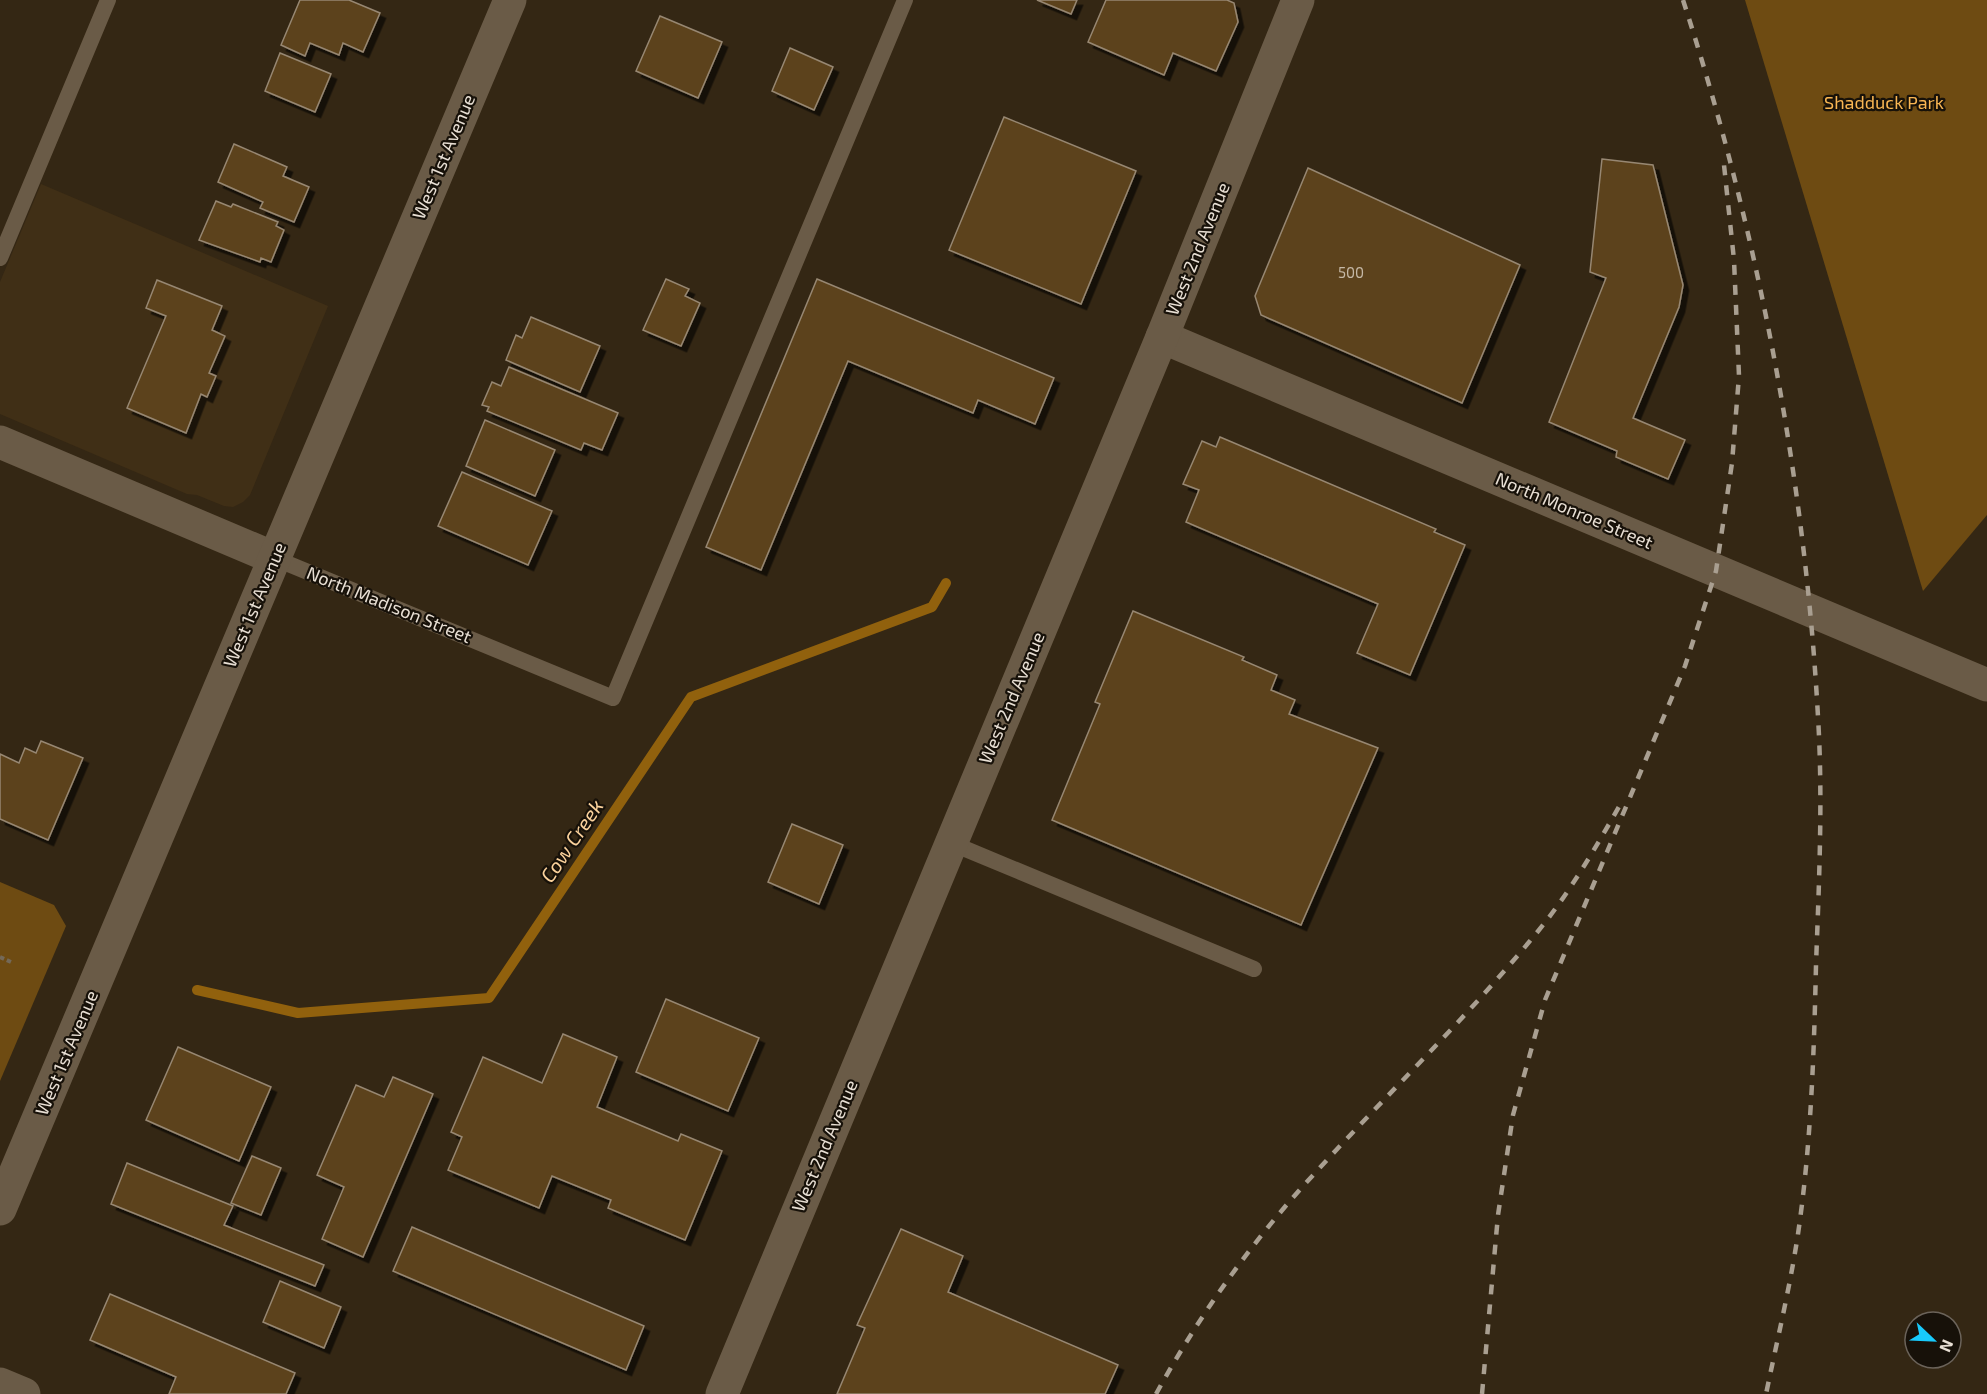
<svg xmlns="http://www.w3.org/2000/svg" width="1987" height="1394" font-family="'Exo 2',sans-serif">
<style>
.built{fill:#402f16}
.green{fill:#6e4b12}
.lines{fill:none;stroke-linecap:round;stroke-linejoin:round}
.stream{stroke:#91610d;stroke-width:10}
.building{fill:#5c421b;stroke:#978772;stroke-width:1.5;filter:url(#shadow)}
.path{stroke:#746958;stroke-width:4;stroke-dasharray:4.5 3;stroke-linecap:butt}
.service{stroke:#6a5b47;stroke-width:16}
.minor{stroke:#6a5b47;stroke-width:33}
.tertiary{stroke:#6a5b47;stroke-width:33}
.rail{stroke:#a99f91;stroke-width:4.5;stroke-dasharray:10 10;stroke-linecap:butt}
.labels{text-anchor:middle;stroke-width:4.5;stroke-linejoin:round;paint-order:stroke}
.number-label{font-size:15px;fill:#c5b8a6}
.park-label{font-size:18px;fill:#f9b653;stroke:#171109}
.street-label{font-size:18px;fill:#e8dfd4;stroke:#171109}
.water-label{font-size:20px;font-style:italic;fill:#fbd29c;stroke:#171109}
</style>
<defs>
<filter id="shadow"><feDropShadow dx="5.5" dy="5.5" stdDeviation="0" flood-color="#0009"/></filter>
</defs>
<rect width="100%" height="100%" fill="#342714"/>
<path class="built" d="M41,184L328,306L250,495L243,502L233,507L224,506L197,495L187,494L0,414V282Z"/>
<g class="green">
<path d="M1745,0H1987V515L1923,591Z"/>
<path d="M0,882L54,905L66,926L0,1081Z"/>
</g>
<g class="lines">
<path class="stream" d="M197,990L298,1013L489,998L691,697L932,607L946,583"/>
</g>
<g class="building">
<path d="M300,0H349L380,13L363,52L343,43L339,55L310,43L305,56L281,45Z"/>
<path d="M1037,0H1077L1071,14Z"/>
<path d="M1106,0H1227L1234,3L1238,22L1216,71L1173,53L1164,75L1088,42Z"/>
<path d="M660,16L722,42L698,98L636,71Z"/>
<path d="M790,48L833,67L814,110L772,91Z"/>
<path d="M280,53L331,74L315,112L265,91Z"/>
<path d="M1004,117L1136,171L1081,304L949,250Z"/>
<path d="M234,144L287,167L283,176L309,187L294,222L260,208L263,202L218,182Z"/>
<path d="M1602,159L1653,165L1683,285L1679,307L1633,418L1685,440L1668,479L1616,457L1617,451L1549,422L1606,278L1590,272Z"/>
<path d="M1308,168L1520,265L1462,403L1261,315L1255,296L1259,286Z"/>
<path d="M216,201L231,207L233,204L278,222L276,226L284,230L271,262L261,258L260,262L199,240Z"/>
<path d="M666,279L689,289L685,296L700,303L681,346L643,330Z"/>
<path d="M817,279L1054,378L1035,424L978,400L973,413L848,361L761,570L706,547Z"/>
<path d="M157,280L222,306L212,330L225,336L209,373L216,376L207,397L201,394L186,433L127,408L166,316L146,308Z"/>
<path d="M531,317L600,346L580,392L506,360L516,335L522,338Z"/>
<path d="M509,367L618,413L602,450L584,443L581,450L487,411L489,407L482,405L492,382L501,386Z"/>
<path d="M485,420L555,450L535,496L466,466Z"/>
<path d="M1220,437L1436,529L1434,532L1465,545L1410,675L1357,653L1378,604L1186,522L1199,490L1183,484L1202,441L1216,447Z"/>
<path d="M462,472L552,511L528,565L438,526Z"/>
<path d="M1133,611L1244,657L1242,660L1277,675L1271,690L1295,700L1289,714L1378,748L1301,925L1052,820L1100,704L1095,702Z"/>
<path d="M41,741L83,758L48,840L0,819V754L19,763L25,748L36,753Z"/>
<path d="M792,824L843,845L819,904L768,882Z"/>
<path d="M666,999L759,1038L728,1111L636,1072Z"/>
<path d="M563,1034L617,1057L597,1107L678,1141L681,1134L722,1151L685,1240L608,1208L611,1200L552,1176L539,1208L448,1170L462,1137L451,1132L483,1057L542,1083Z"/>
<path d="M178,1047L271,1087L239,1161L146,1120Z"/>
<path d="M393,1077L433,1094L363,1257L322,1239L344,1187L317,1175L356,1085L384,1097Z"/>
<path d="M252,1156L281,1168L261,1215L231,1203Z"/>
<path d="M127,1163L233,1206L224,1225L324,1265L315,1286L111,1204Z"/>
<path d="M412,1227L644,1326L626,1370L393,1271Z"/>
<path d="M901,1229L963,1256L948,1292L1118,1365L1105,1394H837L865,1328L857,1325Z"/>
<path d="M280,1281L341,1307L324,1348L263,1322Z"/>
<path d="M110,1294L295,1373L286,1394H169L176,1377L90,1340Z"/>
</g>
<g class="lines">
<path class="path" d="M0,957L11,962"/>
<g class="service">
<path d="M0,258L108,0"/>
<path d="M274,558L613,698L905,0"/>
<path d="M951,843L1254,969"/>
</g>
<g class="minor">
<path d="M0,442L274,558"/>
<path d="M0,1209L510,0"/>
<path d="M0,1384L24,1394"/>
</g>
<g class="tertiary">
<path d="M1162,337L1987,685"/>
<path d="M722,1394L1162,337L1298,0"/>
</g>
<g class="rail">
<path d="M1683,0C1757,228 1805,477 1818,717C1823,799 1819,883 1816,965C1814,1054 1811,1145 1798,1234C1790,1287 1777,1341 1766,1394"/>
<path d="M1156,1394C1200,1314 1253,1240 1315,1173C1389,1092 1469,1016 1539,930C1570,892 1596,847 1620,805"/>
<path d="M1482,1394L1498,1215L1513,1115L1545,1000L1685,666L1716,571L1732,463L1739,376L1734,260L1724,165"/>
</g>
</g>
<g class="labels">
<g class="number-label">
<text x="1351" y="278">500</text>
</g>
<g class="park-label">
<text x="1884" y="109">Shadduck Park</text>
</g>
<g class="street-label">
<text transform="translate(444 157) rotate(-67)" y="6">West 1st Avenue</text>
<text transform="translate(1198 249) rotate(-68)" y="6">West 2nd Avenue</text>
<text transform="translate(1574 511) rotate(23)" y="6">North Monroe Street</text>
<text transform="translate(255 605) rotate(-67)" y="6">West 1st Avenue</text>
<text transform="translate(389 605) rotate(22)" y="6">North Madison Street</text>
<text transform="translate(1012 698) rotate(-67)" y="6">West 2nd Avenue</text>
<text transform="translate(67 1053) rotate(-67)" y="6">West 1st Avenue</text>
<text transform="translate(825 1146) rotate(-67)" y="6">West 2nd Avenue</text>
</g>
<g class="water-label">
<text transform="translate(572 841) rotate(-56)" y="7">Cow Creek</text>
</g>
</g>
<g transform="translate(1933 1340) rotate(113)"><circle r="28" fill="#171109" stroke="#6b635a" stroke-width="1.5"/>
<path d="M0-4.5L10 22L0 15L-10 22Z" fill="#18cafc"/>
<text y="-9" font-size="16" font-weight="bold" text-anchor="middle" fill="#e8dfd4">N</text>
</g>
</svg>
